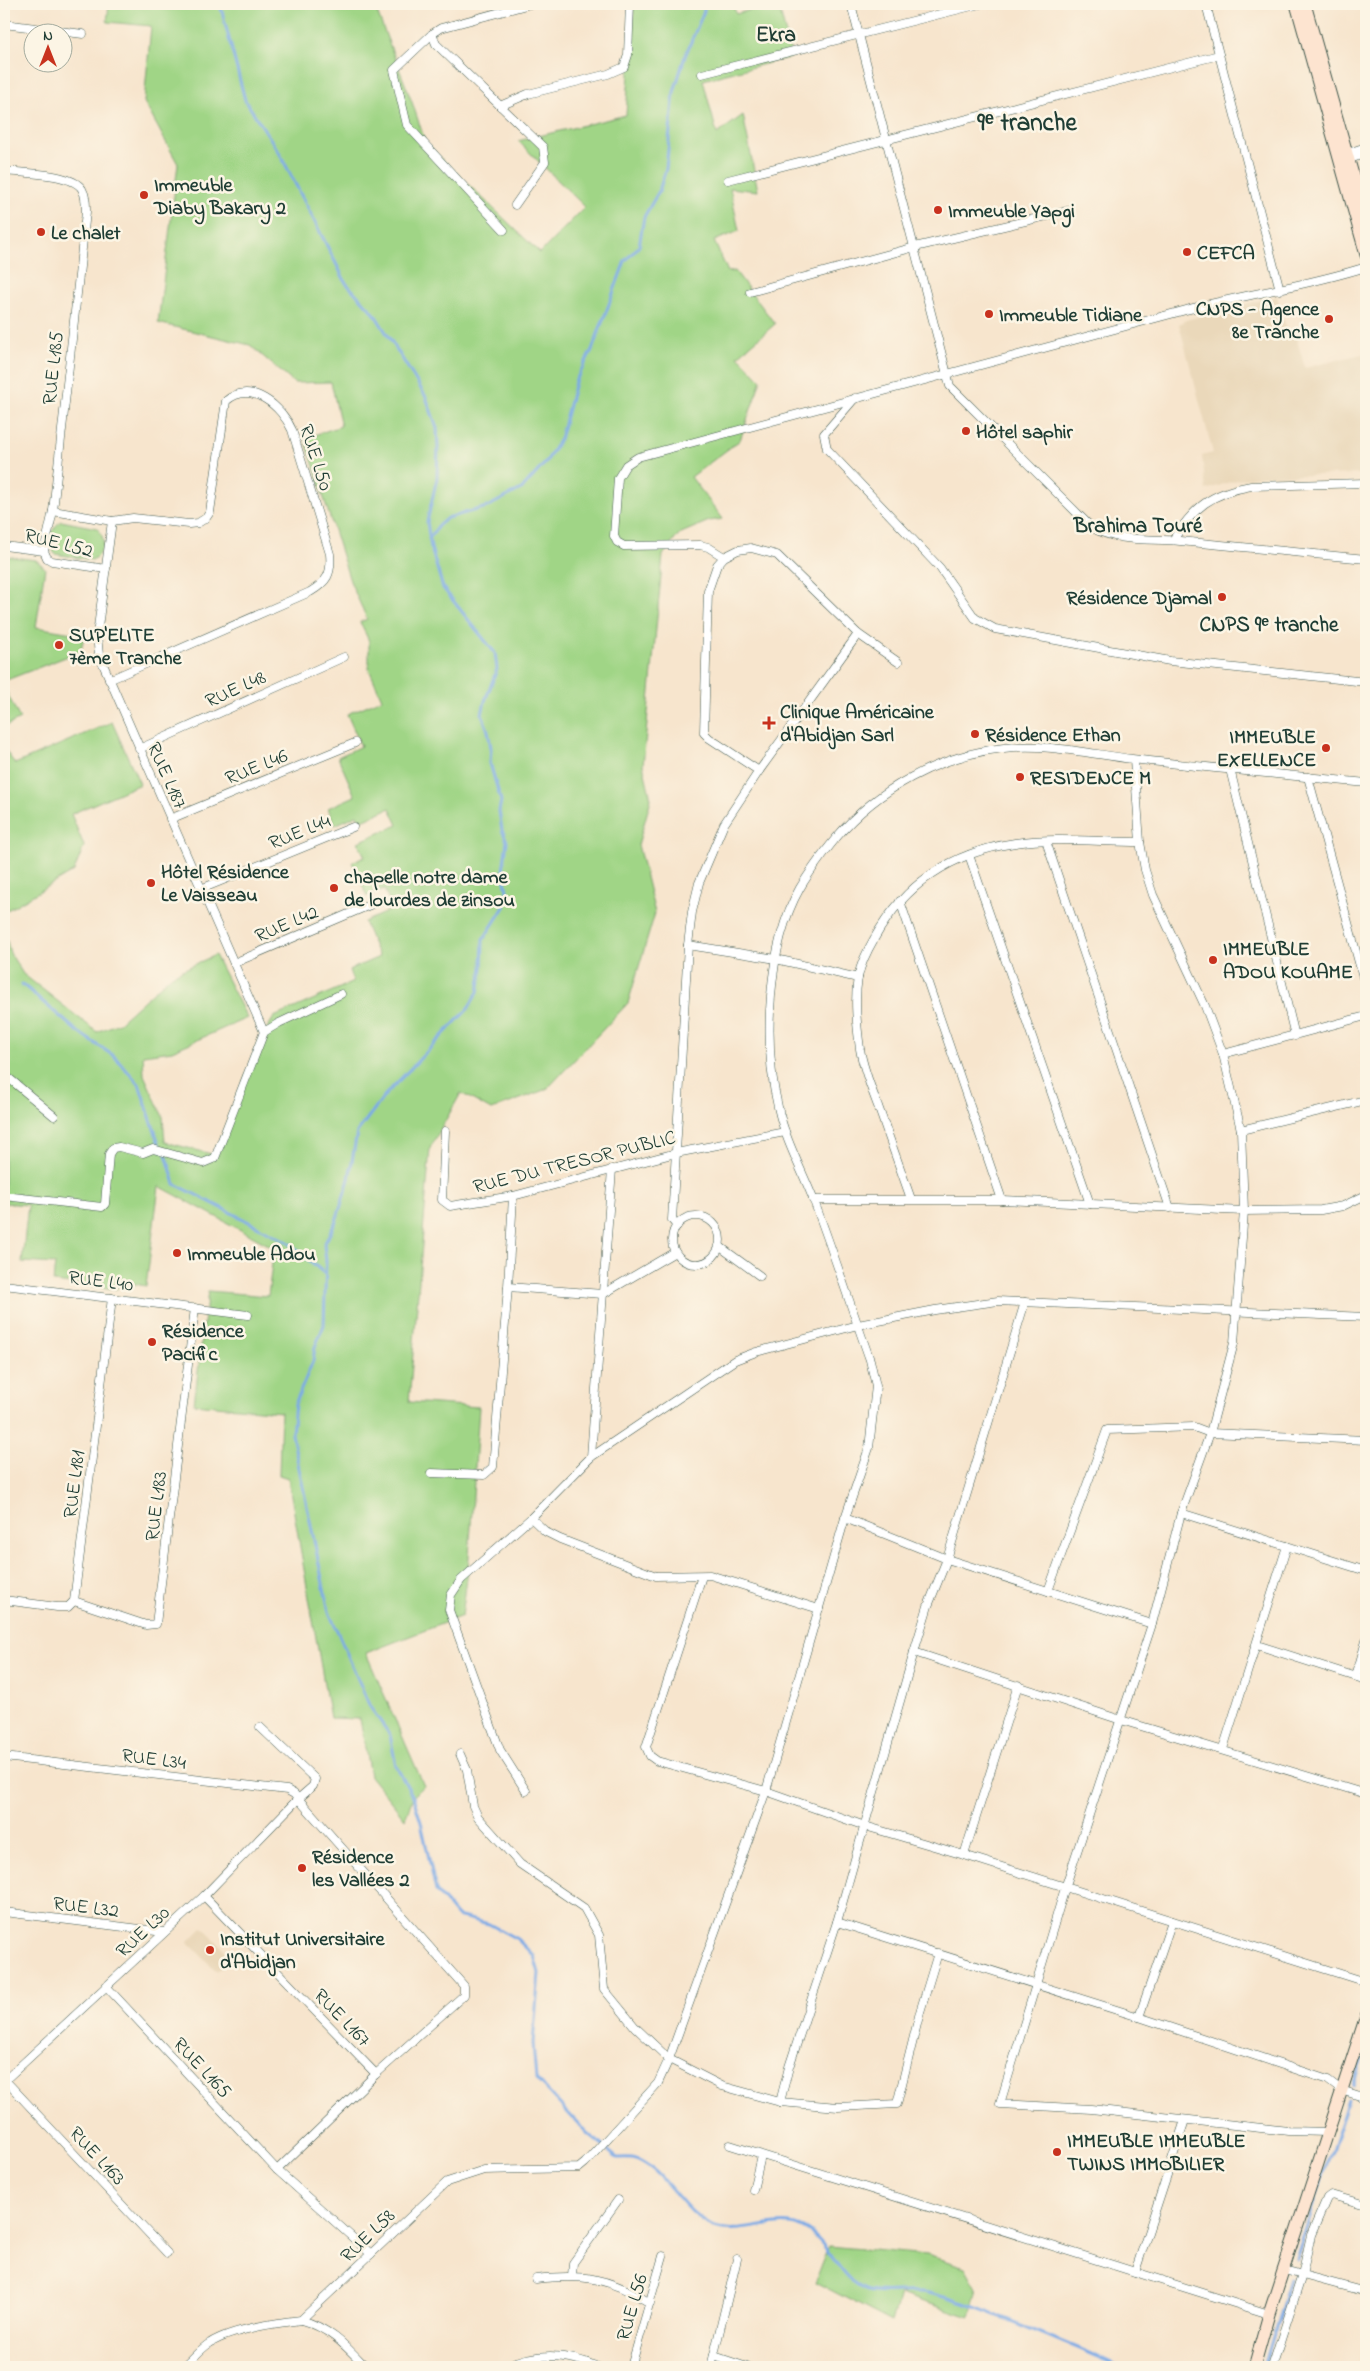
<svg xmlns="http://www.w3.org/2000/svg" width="1370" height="2371" font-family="'Indie Flower',sans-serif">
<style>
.built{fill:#ead8ba}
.green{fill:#a0d586;stroke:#60895d}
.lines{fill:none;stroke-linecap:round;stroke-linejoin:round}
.stream{stroke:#7caae6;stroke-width:3}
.street-casing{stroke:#3f564b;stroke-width:9}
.secondary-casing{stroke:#3f564b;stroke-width:13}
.street{stroke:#fff;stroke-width:8}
.secondary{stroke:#fde4d0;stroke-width:11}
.poi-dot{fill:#c8321e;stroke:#fcf5e5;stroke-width:2}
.labels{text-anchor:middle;stroke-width:5;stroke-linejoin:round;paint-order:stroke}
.poi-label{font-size:20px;font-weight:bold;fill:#1f3d34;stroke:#fcf5e5;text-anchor:start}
.street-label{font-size:20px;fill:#1f3d34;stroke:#fcf5e5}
.neighbourhood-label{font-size:21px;font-weight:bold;fill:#1f3d34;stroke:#fcf5e5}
.district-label{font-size:25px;font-weight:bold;fill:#1f3d34;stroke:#fcf5e5}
</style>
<rect width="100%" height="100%" fill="#fcf5e5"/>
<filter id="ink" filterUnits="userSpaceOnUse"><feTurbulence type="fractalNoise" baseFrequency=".02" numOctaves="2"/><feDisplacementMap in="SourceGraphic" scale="10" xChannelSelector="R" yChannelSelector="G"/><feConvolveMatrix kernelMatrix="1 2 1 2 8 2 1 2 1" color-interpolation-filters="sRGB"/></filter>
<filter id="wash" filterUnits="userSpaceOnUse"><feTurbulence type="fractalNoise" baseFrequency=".0096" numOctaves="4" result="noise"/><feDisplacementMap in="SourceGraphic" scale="20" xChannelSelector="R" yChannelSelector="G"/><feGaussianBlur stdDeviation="1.12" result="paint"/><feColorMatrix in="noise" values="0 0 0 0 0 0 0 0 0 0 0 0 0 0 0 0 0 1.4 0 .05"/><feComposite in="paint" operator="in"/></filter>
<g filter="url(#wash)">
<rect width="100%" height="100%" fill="#f7e5cd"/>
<g class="built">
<path d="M1277,296L1287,331L1294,330L1305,368L1366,353V474L1260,476L1233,481L1206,490L1202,456L1213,453L1179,324L1186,320Z"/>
<path d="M203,1927L232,1958L217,1972L188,1942Z"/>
</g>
<g class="green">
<path d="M109,4H360L363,8L375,7L412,102L426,144L540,253L585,207L518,141L626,115L634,4H733L736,14L771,4H778L792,57L703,80L717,134L743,115L758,191L730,188L739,231L714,241L728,272L735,271L775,324L738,356L761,380L740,440L691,477L723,519L709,521L679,534L663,555L643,765L651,799L638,845L655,913L628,1003L547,1089L491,1110L461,1093L430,1148L409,1402L479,1407L468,1571L462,1616L366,1653L424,1786L413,1797L405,1819L370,1776L360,1719L330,1718L288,1478L279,1475L281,1412L194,1404L208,1291L268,1296L274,1248L159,1186L146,1286L118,1281L117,1289L53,1282L55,1264L22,1262L28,1205L4,1203V929L10,953L23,974L97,1032L119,1023L172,975L215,955L247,1018L172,1051L143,1055L144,1075L163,1117L165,1142L215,1155L259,1042L274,1017L353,982L349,970L379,957L364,922L393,909L384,889L367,896L352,862L365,857L358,842L398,825L390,808L360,821L357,815L335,825L328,808L355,796L338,757L361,746L347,714L382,699L369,669V641L360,622L367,619L350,581L305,438L341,426L331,382L294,383L250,345L158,323L178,164L144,102L151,26L107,22Z"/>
<path d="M61,521L97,528C107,540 105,552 92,560L55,554C47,542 50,530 61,521Z"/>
<path d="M4,556L36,560L45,568L36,627L84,635L81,651L4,681Z"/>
<path d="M4,687L20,719L4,727Z"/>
<path d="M112,722L140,784L71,814L84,846L74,871L4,912V748L15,764Z"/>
<path d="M829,2246L927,2255L965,2267L977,2288L970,2317L900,2294L892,2322L815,2282Z"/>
</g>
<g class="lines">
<g class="stream">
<path d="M220,4L245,100L279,152L346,283L374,313L426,397L437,428L438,447L437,478L427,522L431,548L443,588L495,653L497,669L485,701L482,714L488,731L491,748L490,763L501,801L499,811L502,830L507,841L503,871L507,891L504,907L483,940L482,968L478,992L467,1010L385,1095L357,1132L349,1179L336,1221L324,1245L326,1260L324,1325L315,1347L313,1361L295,1404L292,1434L329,1612L370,1707L390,1735L396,1766L413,1797L421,1822L436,1891L457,1916L489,1924L517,1939L534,1956L539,1973L533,2043L536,2079L587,2133L617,2158C622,2158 631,2157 636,2159C666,2171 683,2213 712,2226C739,2237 776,2217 798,2226C830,2238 834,2275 865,2290C879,2296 912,2289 929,2293C969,2303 1006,2319 1043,2334C1069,2345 1095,2355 1120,2367"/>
<path d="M429,539L438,526L447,518L487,507L523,488L546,462L560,439L575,382L592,350L625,261L639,246L644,217L659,191L666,169L674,92L685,56L704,11V4"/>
<path d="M22,984L78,1032L114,1056L139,1084L161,1150"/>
<path d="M166,1154L175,1184L288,1242L325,1274"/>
<path d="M1353,2086L1366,2046"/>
<path d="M1296,2259L1348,2100"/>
<path d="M1264,2367L1290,2280"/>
</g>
</g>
</g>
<g filter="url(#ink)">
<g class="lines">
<defs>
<g id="street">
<path d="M851,4L950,386L1091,527C1119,543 1149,538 1180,541C1242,547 1304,553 1366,559"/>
<path d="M1206,4L1280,290"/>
<path d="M1365,4L1366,7"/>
<path d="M4,24L83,34"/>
<path d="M432,34L436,44L543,147L545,162L515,205"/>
<path d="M702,74L980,4"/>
<path d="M500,106L528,94L608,74L624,67L628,55L630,4"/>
<path d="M1348,153L1366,147"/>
<path d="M1350,159L1366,153"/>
<path d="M4,171C22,173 72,173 82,189C86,196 86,204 86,212L53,511L44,551"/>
<path d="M728,180L1219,55"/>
<path d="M504,230L407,125L394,70L432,34L441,28L530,4"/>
<path d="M750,292L915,247L1068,211"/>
<path d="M855,398L824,434L827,449L940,568L975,618L995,629L1170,661L1366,682"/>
<path d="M53,511L112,521L133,518L189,524L198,523L206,518L210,512L226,401C251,379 282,407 292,430L330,554C332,574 327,582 310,592L109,680"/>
<path d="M112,521L97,635L99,655L264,1032"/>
<path d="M1173,540C1194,507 1211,493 1251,486L1366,483"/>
<path d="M4,546L44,551"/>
<path d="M44,551L47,558L52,561L106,569"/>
<path d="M724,557L708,547L700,545L624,546L617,542L614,536L618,478L626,465L638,457C820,408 1003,359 1186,310C1246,294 1307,286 1366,267"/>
<path d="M139,749L344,657"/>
<path d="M1134,760L1140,842L1145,870L1153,895L1205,1006L1223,1054L1241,1130L1244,1211L1234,1343L1210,1433L1181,1513L1152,1624L1065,1888L1000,2104L1091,2109L1288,2131L1328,2132"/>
<path d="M1230,769L1295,1036"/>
<path d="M759,771L709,738L704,733L708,591L717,565L724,557L738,550L751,548L777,555L858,634L898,662"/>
<path d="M1308,777L1366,988"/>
<path d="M170,819L355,743"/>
<path d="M1046,841L1170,1208"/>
<path d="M969,855L1090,1204"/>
<path d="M201,889L353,827"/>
<path d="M900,901L1002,1200"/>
<path d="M688,945L776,959L858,978"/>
<path d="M234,963L379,901"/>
<path d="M1223,1054L1366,1016"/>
<path d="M4,1074L54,1116"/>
<path d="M1241,1130L1366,1100"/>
<path d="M445,1131L442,1200L450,1206L513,1196L676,1153L785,1132"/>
<path d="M4,1196L102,1207L105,1204L109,1154L113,1148L119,1147L143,1153L153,1149L203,1163L215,1158L264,1032L279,1023L341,994"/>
<path d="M911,1199C900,1168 889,1137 878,1106C871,1088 863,1068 860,1049C857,1026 854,1000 858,977C861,963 867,951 874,939C905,883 953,852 1015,843C1056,837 1099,842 1140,842"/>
<path d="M813,1200H1002L1244,1211L1321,1210L1343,1206L1366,1195"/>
<circle cx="696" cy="1240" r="24"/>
<path d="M677,1226L672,1220L688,945L692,912L699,883L724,824L759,771L858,634"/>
<path d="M719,1246L760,1276"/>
<path d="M4,1285L248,1315"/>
<path d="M508,1287L603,1294L675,1252"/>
<path d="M591,1457L612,1169"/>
<path d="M431,1473L484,1475L493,1467L508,1287L513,1196"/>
<path d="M1181,1513L1366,1571"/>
<path d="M531,1518L546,1532L560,1539L656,1576L710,1575L819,1609"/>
<path d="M845,1518L947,1559L1152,1624"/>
<path d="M702,1576L646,1747L650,1756L657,1761L766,1791L865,1826L964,1855L1366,1982"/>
<path d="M1048,1591L1107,1430L1194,1427L1210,1433L1366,1440"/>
<path d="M4,1600L57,1607H68L74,1601L112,1298"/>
<path d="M74,1601L146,1625L156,1624L195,1308"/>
<path d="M1257,1645L1366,1680"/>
<path d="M914,1652L1121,1720L1366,1794"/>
<path d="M1356,1676L1366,1641"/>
<path d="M1223,1749L1287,1546"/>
<path d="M460,1754L467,1770L473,1806L478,1817L520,1864L584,1908L599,1935L604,1989L635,2027L669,2059L722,2086L780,2102L838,2107L897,2104L920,2012L938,1953"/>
<path d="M4,1757L287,1790L294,1794L464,1986V1995L376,2074L277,2170"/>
<path d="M526,1791L500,1750L449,1610L451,1595L461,1580L531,1518L591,1457L735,1360L756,1352L858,1325L935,1310L998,1301L1366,1317"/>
<path d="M964,1855L1018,1685"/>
<path d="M204,1896L376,2074"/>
<path d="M4,1912L164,1932"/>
<path d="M837,1922L1139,2017L1328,2080L1341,2090L1366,2098"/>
<path d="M106,1986L277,2170L371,2254"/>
<path d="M1139,2017L1172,1921"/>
<path d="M5,2080L167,2253"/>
<path d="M4,2081L204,1896L297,1800L313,1786L315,1779L260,1727"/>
<path d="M780,2102L789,2067L837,1922L914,1652L928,1606L947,1559L1025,1302"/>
<path d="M730,2145L1269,2314"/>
<path d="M753,2190L761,2156"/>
<path d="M1284,2270L1366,2292"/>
<path d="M1135,2272L1185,2120"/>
<path d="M572,2276L573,2263L618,2200"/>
<path d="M536,2279C582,2274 609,2277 650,2303"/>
<path d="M301,2320C330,2328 346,2346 366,2367"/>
<path d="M714,2356L747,2367"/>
<path d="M183,2367C192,2360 200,2349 210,2343C232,2329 275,2323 301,2320L447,2182L484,2170L579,2168L585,2163L658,2083L669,2059L766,1791L845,1518L869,1448L876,1386L870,1360C851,1307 834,1254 814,1201C802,1170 785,1140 778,1107C763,1044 767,946 800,888C810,871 823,854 836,838C877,789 940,755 1004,748C1046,743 1091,754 1132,759C1210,768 1288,775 1366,783"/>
<path d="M504,2367C535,2352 567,2353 598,2367"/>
<path d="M631,2367L663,2256"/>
<path d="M711,2367L737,2259"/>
<path d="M1272,2367L1302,2275L1311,2235L1327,2198L1331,2195L1366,2205"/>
</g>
<g id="secondary">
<path d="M1296,4L1366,255"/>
<path d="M1305,4L1366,221"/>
<path d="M1254,2367L1269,2314L1366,2016"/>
</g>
</defs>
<use href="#street" class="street-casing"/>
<use href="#secondary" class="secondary-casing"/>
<use href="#street" class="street"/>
<use href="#secondary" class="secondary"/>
</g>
</g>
<g class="poi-dot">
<circle cx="144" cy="195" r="5"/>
<circle cx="938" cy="210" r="5"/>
<circle cx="41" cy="232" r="5"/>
<circle cx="1187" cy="252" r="5"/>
<circle cx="989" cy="314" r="5"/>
<circle cx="1329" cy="319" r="5"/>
<circle cx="966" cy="431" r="5"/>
<circle cx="1222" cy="597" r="5"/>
<circle cx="59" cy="645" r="5"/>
<path d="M766.5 715.5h5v5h5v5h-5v5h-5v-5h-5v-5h5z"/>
<circle cx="975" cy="734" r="5"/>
<circle cx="1326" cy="748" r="5"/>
<circle cx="1020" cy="777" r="5"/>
<circle cx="151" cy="883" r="5"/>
<circle cx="334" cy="888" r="5"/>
<circle cx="1213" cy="960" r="5"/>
<circle cx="177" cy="1253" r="5"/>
<circle cx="152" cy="1342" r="5"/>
<circle cx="302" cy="1868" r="5"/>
<circle cx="210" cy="1950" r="5"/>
<circle cx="1057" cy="2152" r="5"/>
</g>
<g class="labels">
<g class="poi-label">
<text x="154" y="191">Immeuble<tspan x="154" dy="23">Diaby Bakary 2</tspan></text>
<text x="948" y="217">Immeuble Yapgi</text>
<text x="51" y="239">Le chalet</text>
<text x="1197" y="259">CEFCA</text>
<text x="1319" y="315" text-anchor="end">CNPS - Agence<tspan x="1319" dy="23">8e Tranche</tspan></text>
<text x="999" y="321">Immeuble Tidiane</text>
<text x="976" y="438">Hôtel saphir</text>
<text x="1212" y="604" text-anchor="end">Résidence Djamal</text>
<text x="69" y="641">SUP'ELITE<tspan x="69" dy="23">7ème Tranche</tspan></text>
<text x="780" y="718">Clinique Américaine<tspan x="780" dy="23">d'Abidjan Sarl</tspan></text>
<text x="985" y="741">Résidence Ethan</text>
<text x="1316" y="743" text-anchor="end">IMMEUBLE<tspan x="1316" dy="23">EXELLENCE</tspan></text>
<text x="1030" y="784">RESIDENCE M</text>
<text x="161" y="878">Hôtel Résidence<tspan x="161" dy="23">Le Vaisseau</tspan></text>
<text x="344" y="883">chapelle notre dame<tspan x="344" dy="23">de lourdes de zinsou</tspan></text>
<text x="1223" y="955">IMMEUBLE<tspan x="1223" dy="23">ADOU KOUAME</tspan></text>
<text x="187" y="1260">Immeuble Adou</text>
<text x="162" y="1337">Résidence<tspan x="162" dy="23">Pacific</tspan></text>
<text x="312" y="1863">Résidence<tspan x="312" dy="23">les Vallées 2</tspan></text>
<text x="220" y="1945">Institut Universitaire<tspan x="220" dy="23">d'Abidjan</tspan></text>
<text x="1067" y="2147">IMMEUBLE IMMEUBLE<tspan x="1067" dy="23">TWINS IMMOBILIER</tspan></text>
</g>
<g class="street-label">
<text transform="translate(52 368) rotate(-84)" y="7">RUE L185</text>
<text transform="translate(317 457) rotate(72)" y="7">RUE L50</text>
<text transform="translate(59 542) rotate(14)" y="7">RUE L52</text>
<text transform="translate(235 688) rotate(-24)" y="7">RUE L48</text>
<text transform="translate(256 766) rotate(-22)" y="7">RUE L46</text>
<text transform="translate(168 775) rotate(66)" y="7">RUE L187</text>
<text transform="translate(299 831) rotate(-22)" y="7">RUE L44</text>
<text transform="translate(286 923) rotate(-23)" y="7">RUE L42</text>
<text transform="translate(574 1161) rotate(-14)" y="7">RUE DU TRESOR PUBLIC</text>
<text transform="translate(101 1280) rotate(7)" y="7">RUE L40</text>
<text transform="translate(73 1484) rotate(-83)" y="7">RUE L181</text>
<text transform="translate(155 1506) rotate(-83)" y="7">RUE L183</text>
<text transform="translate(154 1758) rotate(7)" y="7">RUE L34</text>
<text transform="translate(86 1906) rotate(7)" y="7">RUE L32</text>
<text transform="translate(142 1931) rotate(-43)" y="7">RUE L30</text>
<text transform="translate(343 2017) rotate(46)" y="7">RUE L167</text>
<text transform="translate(203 2067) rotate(47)" y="7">RUE L165</text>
<text transform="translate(98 2155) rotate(47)" y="7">RUE L163</text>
<text transform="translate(367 2235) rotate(-44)" y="7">RUE L58</text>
<text transform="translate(631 2307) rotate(-74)" y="7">RUE L56</text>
</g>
<g class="neighbourhood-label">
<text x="776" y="41">Ekra</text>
<text x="1138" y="532">Brahima Touré</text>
<text x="1269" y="631">CNPS 9ᵉ tranche</text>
</g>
<g class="district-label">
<text x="1027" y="130">9ᵉ tranche</text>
</g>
</g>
<rect width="1370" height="2371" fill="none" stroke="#fcf5e5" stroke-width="20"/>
<g transform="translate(48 48)"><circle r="24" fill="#fcf5e5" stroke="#a4ab9e"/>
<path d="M0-4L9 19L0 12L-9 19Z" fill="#c8321e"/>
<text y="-8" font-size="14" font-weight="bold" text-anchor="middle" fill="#1f3d34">N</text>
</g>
</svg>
